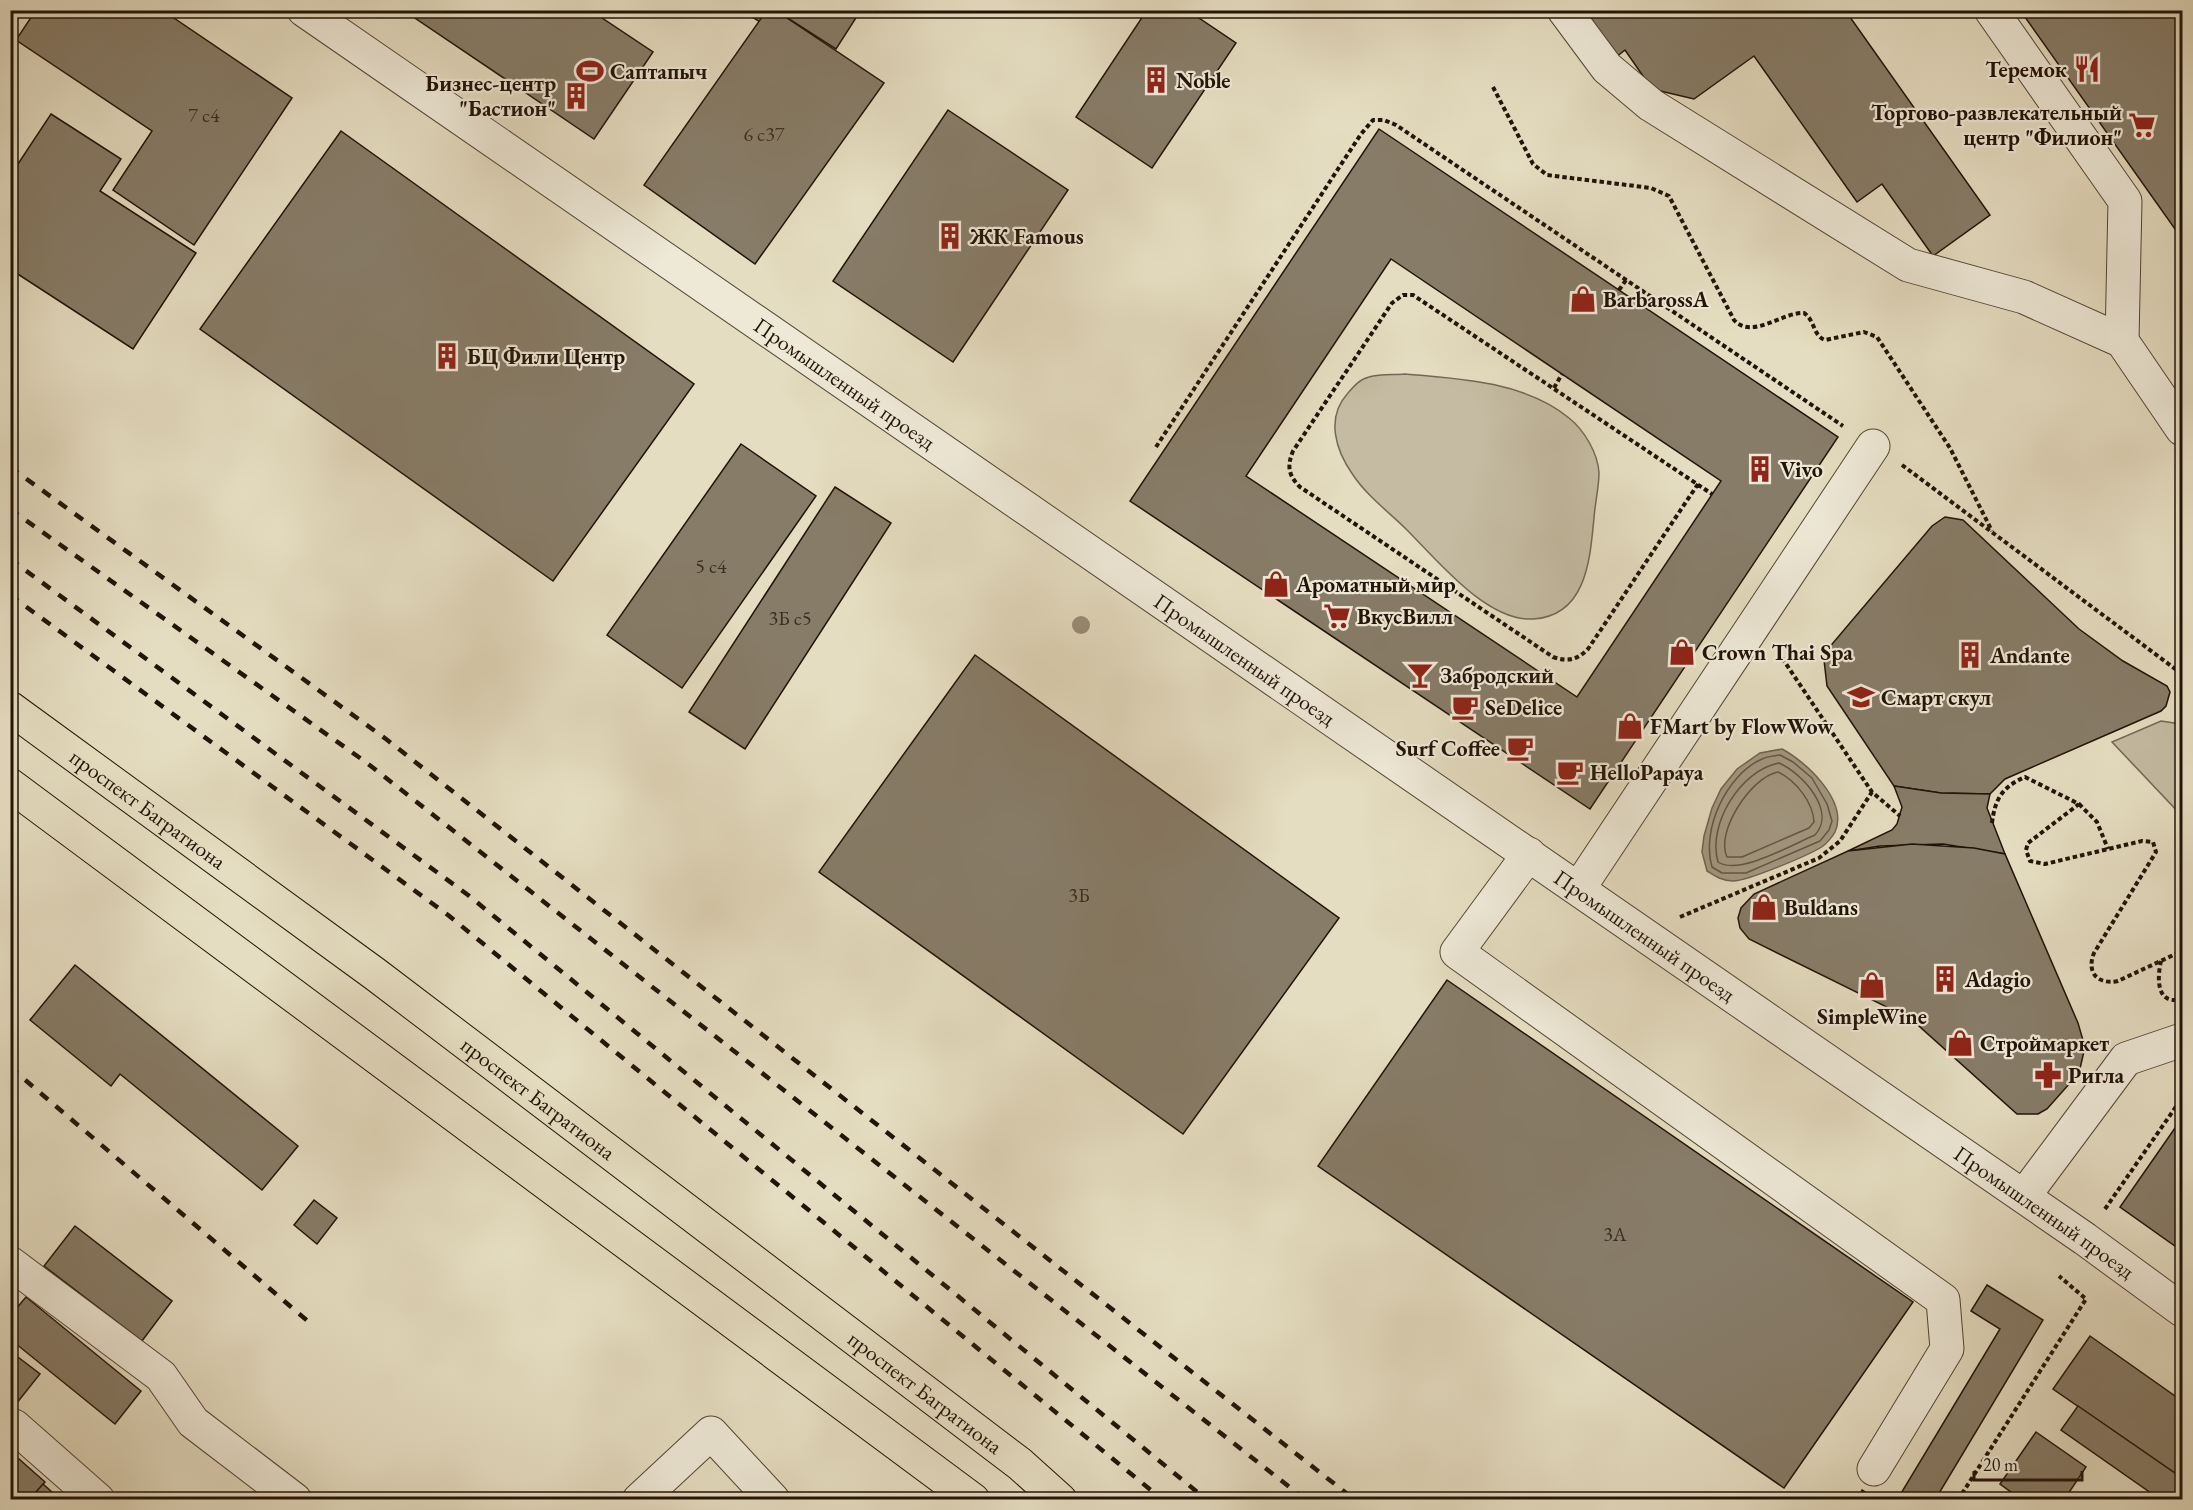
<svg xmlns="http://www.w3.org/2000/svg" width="2193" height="1510" font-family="'EB Garamond',serif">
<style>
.green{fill:#c4bba2;stroke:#736755;stroke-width:1.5}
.water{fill:#a39882;stroke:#6f6351;stroke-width:1.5}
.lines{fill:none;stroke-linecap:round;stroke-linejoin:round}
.shore{stroke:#625645;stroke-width:1.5}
.building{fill:#877c68;stroke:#221308;stroke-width:1.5;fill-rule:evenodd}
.minor-casing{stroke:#534636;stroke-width:35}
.major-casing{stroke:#221308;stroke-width:35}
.path{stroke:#221308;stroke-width:4;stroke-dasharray:4.5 3;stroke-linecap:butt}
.minor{stroke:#eee9d7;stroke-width:33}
.major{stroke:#e5ddc1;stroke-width:33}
.rail{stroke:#221308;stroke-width:4.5;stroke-dasharray:10 10;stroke-linecap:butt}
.tree{fill:#998e79}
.labels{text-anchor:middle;stroke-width:4.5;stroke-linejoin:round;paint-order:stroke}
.number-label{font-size:20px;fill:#3b2d20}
.poi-label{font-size:22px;font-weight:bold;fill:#221308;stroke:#eee9d7;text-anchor:start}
.street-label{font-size:22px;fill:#221308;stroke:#eee9d7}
</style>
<rect width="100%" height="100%" fill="#e5ddc1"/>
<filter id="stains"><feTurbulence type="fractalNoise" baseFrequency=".00333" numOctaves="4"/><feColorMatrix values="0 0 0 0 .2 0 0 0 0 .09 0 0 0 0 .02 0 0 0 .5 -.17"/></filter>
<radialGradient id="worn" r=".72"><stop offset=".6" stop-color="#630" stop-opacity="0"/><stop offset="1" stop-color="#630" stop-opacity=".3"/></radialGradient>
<g class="green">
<path d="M1405,374C1458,378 1526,382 1569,418C1584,430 1598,453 1599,473C1599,487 1595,503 1594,518C1590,558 1587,616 1533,619C1487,622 1437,560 1407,530C1390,513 1367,496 1353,475C1336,451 1325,418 1348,393C1354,386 1360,379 1369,377C1380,374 1394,375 1405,374Z"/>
<path d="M2161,721L2174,723L2182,728V816L2112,742Z"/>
</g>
<path class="water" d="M1782,749C1805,761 1849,801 1835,832C1833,836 1827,843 1823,846C1810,855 1747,881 1733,881C1722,881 1715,876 1707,871L1702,852L1704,836L1712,808L1721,789L1737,769L1760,753Z"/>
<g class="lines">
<g class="shore">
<path d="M1780,755L1793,762L1812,778L1827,804L1832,821L1829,830L1820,841L1746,873H1722L1712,867C1701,830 1726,775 1762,759C1767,756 1774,756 1780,755Z"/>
<path d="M1779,763C1802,773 1837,811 1815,835C1793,844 1739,876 1718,862C1707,824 1741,770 1779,763Z"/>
<path d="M1778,772C1796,781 1813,802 1814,822L1809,828L1742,857H1727C1715,832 1751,777 1778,772Z"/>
</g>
</g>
<g class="building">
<path d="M36,10H162L292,98L194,245L113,190L152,131L16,40Z"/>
<path d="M403,10H590L653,52L594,139Z"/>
<path d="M741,10H767L760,22Z"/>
<path d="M767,10H775L884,83L755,264L644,185Z"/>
<path d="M775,10H861L836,49Z"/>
<path d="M1147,10H1187L1236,43L1152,168L1076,117Z"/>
<path d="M1581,10H1845L1990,215L1933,256L1882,184L1857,202L1754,56L1694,99L1652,89L1625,50L1615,58Z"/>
<path d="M2020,10H2182V239Z"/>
<path d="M948,110L1068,190L953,362L833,281Z"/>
<path d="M51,114L121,159L100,191L196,253L133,349L10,269V176Z"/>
<path d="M1379,129L1838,437L1590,809L1130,501ZM1391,259L1721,481L1577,697L1246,476Z"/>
<path d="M341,131L694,384L553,581L200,329Z"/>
<path d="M741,444L816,496L682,688L607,635Z"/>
<path d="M835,487L891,523L745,749L689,712Z"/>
<path d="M1945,517L1963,520L2079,629L2123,661L2167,686L2170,692L2166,706L2161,711L2005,779L1990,794L1941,793L1894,786L1827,686L1824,660L1827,650L1932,526Z"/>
<path d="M975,655L1339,918L1183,1134L819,872Z"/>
<path d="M1894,786L1941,793L1990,794L1987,808L2005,854L1943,844L1880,846L1848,851L1892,830L1897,824L1902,807Z"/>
<path d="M1912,844L1974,848L2005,854L2078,1023L2085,1047L2079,1073L2047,1109L2038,1114H2017L1911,1019L1749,939L1740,928L1738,918L1741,908L1754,894L1848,851Z"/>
<path d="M75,965L298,1146L262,1190L120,1074L111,1086L30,1020Z"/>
<path d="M1447,980L1913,1302L1784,1488L1318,1166Z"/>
<path d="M2182,1118V1251L2120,1207Z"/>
<path d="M314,1200L337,1218L317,1244L294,1225Z"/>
<path d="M75,1226L172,1301L142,1341L44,1266Z"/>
<path d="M1987,1285L2043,1320L1935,1500H1897L2000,1329L1971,1311Z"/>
<path d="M26,1297L141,1391L115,1424L10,1339V1316Z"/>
<path d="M2090,1336L2182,1401V1478L2053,1389Z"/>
<path d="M10,1351L40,1374L12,1409L10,1408Z"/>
<path d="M2078,1406L2182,1478V1500H2161L2061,1430Z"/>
<path d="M2036,1432L2086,1467L2064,1500H2022L2000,1484Z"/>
<path d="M10,1451L45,1482L29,1500H10Z"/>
<path d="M43,1484L61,1500H29Z"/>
<path d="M1862,1490L1878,1500H1857Z"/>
</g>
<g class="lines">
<defs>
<g id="minor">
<path id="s1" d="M304,10L2085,1239L2182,1310"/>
<path d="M1564,10L1607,68L1651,105L1908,265L2024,297L2122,341L2182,429"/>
<path d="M1991,10L2125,201L2122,341"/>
<path d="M1529,854L1457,952L1943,1300L1947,1349L1874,1469"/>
<path d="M1579,888L1873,446"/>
<path d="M2024,1196L2126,1059L2182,1040"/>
<path d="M10,1263L161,1376L193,1422L295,1500"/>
<path d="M14,1426L98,1500"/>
<path d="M639,1500L711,1433L773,1500"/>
</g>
<g id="major">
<path id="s2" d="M10,708L375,974L1020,1464L1060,1500"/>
<path d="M10,785L973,1500"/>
</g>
</defs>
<use href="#minor" class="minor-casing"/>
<use href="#major" class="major-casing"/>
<g class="path">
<path d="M1493,87L1533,164L1547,175L1651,188L1669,196L1734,320C1752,340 1782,312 1804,313C1815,320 1813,336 1825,340L1864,332L1877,337L1950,448L1992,531"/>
<path d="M1619,290L1626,280"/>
<path d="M1554,388L1562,374"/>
<path d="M1156,447L1361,134L1373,120H1384L1396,125L1843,426"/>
<path d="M1902,465L2182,674"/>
<path d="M1698,484L1588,649C1577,660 1568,662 1553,657L1300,487C1288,475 1287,466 1293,451L1392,303L1403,295H1413L1712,494"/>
<path d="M1778,652L1872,792L1900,816"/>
<path d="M2079,804L2097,822L2108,849"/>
<path d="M1992,823C1995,799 2002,787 2025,777L2079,804L2028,843L2026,850L2030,861L2045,864L2142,841L2153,842L2156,852L2094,953C2086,973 2098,985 2118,981L2182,951"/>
<path d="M1680,917L1819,858L1840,841L1872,792"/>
<path d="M2161,961C2157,978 2156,1006 2182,999"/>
<path d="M2105,1209L2182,1098"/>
<path d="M1958,1500L2086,1299L2059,1276"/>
</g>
<use href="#minor" class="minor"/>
<use href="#major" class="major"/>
<g class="rail">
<path d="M10,467L386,739L1355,1500"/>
<path d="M10,509L367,763L1306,1500"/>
<path d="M10,559L468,895L1207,1500"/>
<path d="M10,595L448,915L1163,1500"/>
<path d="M10,1067L310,1323"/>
</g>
</g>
<circle class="tree" cx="1081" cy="625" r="9"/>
<defs>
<symbol id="restaurant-bare" viewBox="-9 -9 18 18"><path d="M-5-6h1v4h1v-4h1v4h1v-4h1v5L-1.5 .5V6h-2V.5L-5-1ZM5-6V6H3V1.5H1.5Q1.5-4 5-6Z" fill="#8f2418" stroke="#eee9d7" stroke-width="2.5" paint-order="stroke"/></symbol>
<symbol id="stadium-bare" viewBox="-9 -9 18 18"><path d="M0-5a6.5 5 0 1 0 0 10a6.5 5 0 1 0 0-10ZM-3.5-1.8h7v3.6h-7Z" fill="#8f2418" stroke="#eee9d7" stroke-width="2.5" paint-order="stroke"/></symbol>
<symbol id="building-bare" viewBox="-9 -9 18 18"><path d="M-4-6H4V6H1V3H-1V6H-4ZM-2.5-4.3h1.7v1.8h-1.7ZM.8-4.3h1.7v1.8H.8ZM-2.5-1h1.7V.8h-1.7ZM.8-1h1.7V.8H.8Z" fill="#8f2418" stroke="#eee9d7" stroke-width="2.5" paint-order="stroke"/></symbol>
<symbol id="supermarket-bare" viewBox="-9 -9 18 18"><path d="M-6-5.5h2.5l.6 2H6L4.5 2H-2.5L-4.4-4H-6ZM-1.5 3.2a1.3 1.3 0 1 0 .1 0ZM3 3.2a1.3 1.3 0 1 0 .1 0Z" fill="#8f2418" stroke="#eee9d7" stroke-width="2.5" paint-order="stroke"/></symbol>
<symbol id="shop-bare" viewBox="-9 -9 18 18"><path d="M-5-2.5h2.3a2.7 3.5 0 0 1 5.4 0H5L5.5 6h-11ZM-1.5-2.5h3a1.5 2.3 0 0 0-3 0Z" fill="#8f2418" stroke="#eee9d7" stroke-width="2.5" paint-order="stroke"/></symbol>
<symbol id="bar-bare" viewBox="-9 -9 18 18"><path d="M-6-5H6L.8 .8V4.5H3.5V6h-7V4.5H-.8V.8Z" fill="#8f2418" stroke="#eee9d7" stroke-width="2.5" paint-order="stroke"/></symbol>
<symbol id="school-bare" viewBox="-9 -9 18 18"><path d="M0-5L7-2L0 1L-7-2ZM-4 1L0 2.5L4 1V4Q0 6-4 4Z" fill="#8f2418" stroke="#eee9d7" stroke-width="2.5" paint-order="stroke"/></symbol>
<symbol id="cafe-bare" viewBox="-9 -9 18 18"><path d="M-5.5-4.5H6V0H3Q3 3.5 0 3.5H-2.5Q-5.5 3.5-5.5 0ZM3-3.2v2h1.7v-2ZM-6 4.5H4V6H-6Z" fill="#8f2418" stroke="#eee9d7" stroke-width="2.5" paint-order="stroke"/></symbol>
<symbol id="pharmacy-bare" viewBox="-9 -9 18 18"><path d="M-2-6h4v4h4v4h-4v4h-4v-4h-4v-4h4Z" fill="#8f2418" stroke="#eee9d7" stroke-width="2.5" paint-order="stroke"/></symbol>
</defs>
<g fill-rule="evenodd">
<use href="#restaurant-bare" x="2068" y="50" width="38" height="38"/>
<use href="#stadium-bare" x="571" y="52" width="38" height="38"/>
<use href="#building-bare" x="1137" y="61" width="38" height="38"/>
<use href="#building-bare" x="557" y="77" width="38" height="38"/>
<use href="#supermarket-bare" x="2123" y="106" width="38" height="38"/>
<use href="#building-bare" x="931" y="217" width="38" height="38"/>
<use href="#shop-bare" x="1564" y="280" width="38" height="38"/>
<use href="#building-bare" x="428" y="337" width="38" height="38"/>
<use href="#building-bare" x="1741" y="450" width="38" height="38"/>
<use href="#shop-bare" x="1257" y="565" width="38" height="38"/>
<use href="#supermarket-bare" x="1318" y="597" width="38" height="38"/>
<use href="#shop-bare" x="1663" y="633" width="38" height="38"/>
<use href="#building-bare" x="1951" y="636" width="38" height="38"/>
<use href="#bar-bare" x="1401" y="656" width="38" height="38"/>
<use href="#school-bare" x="1842" y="678" width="38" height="38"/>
<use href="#cafe-bare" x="1446" y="688" width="38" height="38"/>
<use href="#shop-bare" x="1611" y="707" width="38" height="38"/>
<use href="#cafe-bare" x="1501" y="729" width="38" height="38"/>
<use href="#cafe-bare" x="1551" y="753" width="38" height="38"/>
<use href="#shop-bare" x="1745" y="888" width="38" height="38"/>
<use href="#building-bare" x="1926" y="960" width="38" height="38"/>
<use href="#shop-bare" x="1853" y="966" width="38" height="38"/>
<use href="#shop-bare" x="1941" y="1024" width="38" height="38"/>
<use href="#pharmacy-bare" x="2029" y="1056" width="38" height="38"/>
</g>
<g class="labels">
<g class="number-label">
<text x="204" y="122">7 с4</text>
<text x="764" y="141">6 с37</text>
<text x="711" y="573">5 с4</text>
<text x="790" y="625">3Б с5</text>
<text x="1079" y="902">3Б</text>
<text x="1615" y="1241">3А</text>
</g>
<g class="poi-label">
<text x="2067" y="77" text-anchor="end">Теремок</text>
<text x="610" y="79">Саптапыч</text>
<text x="1176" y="88">Noble</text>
<text x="556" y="91" text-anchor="end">Бизнес-центр<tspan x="556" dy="25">"Бастион"</tspan></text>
<text x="2122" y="120" text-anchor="end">Торгово-развлекательный<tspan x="2122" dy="25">центр "Филион"</tspan></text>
<text x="970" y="244">ЖК Famous</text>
<text x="1603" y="307">BarbarossA</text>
<text x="467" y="364">БЦ Фили Центр</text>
<text x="1780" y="477">Vivo</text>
<text x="1296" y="592">Ароматный мир</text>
<text x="1357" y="624">ВкусВилл</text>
<text x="1702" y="660">Crown Thai Spa</text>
<text x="1990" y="663">Andante</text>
<text x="1440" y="683">Забродский</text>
<text x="1881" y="705">Смарт скул</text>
<text x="1485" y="715">SeDelice</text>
<text x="1650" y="734">FMart by FlowWow</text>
<text x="1500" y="756" text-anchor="end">Surf Coffee</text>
<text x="1590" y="780">HelloPapaya</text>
<text x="1784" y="915">Buldans</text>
<text x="1965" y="987">Adagio</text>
<text x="1872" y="1024" text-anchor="middle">SimpleWine</text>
<text x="1980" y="1051">Строймаркет</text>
<text x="2068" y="1083">Ригла</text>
</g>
<g class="street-label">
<text dy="8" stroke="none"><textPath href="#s1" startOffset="657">Промышленный проезд</textPath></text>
<text dy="8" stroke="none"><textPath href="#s1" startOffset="1143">Промышленный проезд</textPath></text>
<text dy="8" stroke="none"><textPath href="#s2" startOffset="171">проспект Багратиона</textPath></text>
<text dy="8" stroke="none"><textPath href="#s1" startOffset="1629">Промышленный проезд</textPath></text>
<text dy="8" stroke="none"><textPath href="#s2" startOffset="657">проспект Багратиона</textPath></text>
<text dy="8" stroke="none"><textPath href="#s1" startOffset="2115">Промышленный проезд</textPath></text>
<text dy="8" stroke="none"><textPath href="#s2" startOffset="1143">проспект Багратиона</textPath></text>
</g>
</g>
<rect width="2193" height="1510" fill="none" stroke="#e5ddc1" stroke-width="36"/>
<rect x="12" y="12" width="2169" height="1486" fill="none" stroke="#221308" stroke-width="3"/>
<rect x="18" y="18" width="2157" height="1474" fill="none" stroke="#221308" stroke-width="1.5"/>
<path d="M1974 1471v9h108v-9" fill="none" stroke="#221308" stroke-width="3"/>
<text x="1983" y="1471" font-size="18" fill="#221308" stroke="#eee9d7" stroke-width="4.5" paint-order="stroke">20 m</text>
<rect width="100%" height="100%" filter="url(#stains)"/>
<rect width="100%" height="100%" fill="url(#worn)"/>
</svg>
